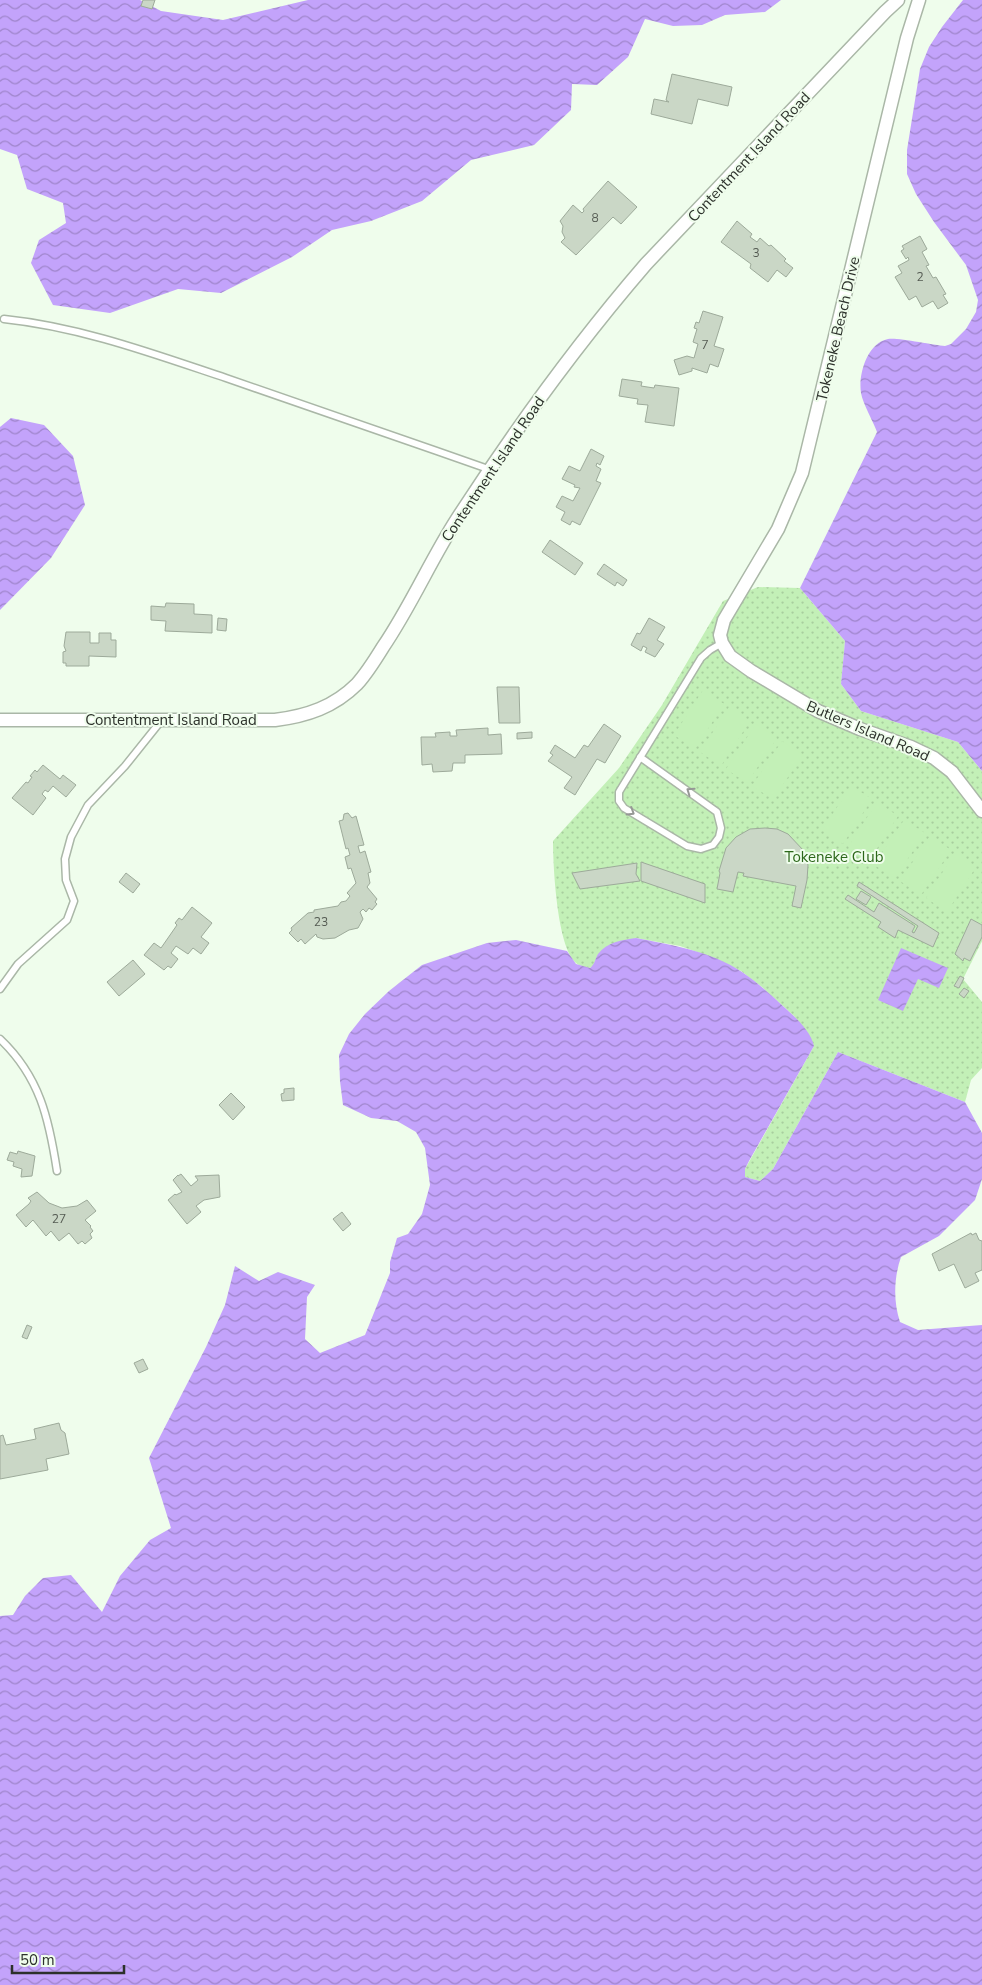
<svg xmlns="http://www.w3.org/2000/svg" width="982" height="1985" font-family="'Nunito Sans',sans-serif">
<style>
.park{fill:url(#park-dots)}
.pitch{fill:#c3f0b7}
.water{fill:url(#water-waves)}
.building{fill:#cad7c6;stroke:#9daa9a}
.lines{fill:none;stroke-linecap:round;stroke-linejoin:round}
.lane-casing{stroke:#aab7a7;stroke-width:9}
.street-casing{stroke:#aab7a7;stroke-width:15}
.lane{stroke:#fff;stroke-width:6}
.street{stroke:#fff;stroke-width:12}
.oneway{stroke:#969895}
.labels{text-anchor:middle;stroke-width:4;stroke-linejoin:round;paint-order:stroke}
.number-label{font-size:12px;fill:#545a52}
.street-label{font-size:15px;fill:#2c312b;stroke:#effdec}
.park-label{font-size:15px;fill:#2c671a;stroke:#effdec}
</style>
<defs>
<pattern id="park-dots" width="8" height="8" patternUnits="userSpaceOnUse" patternTransform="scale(1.25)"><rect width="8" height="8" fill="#c3f0b7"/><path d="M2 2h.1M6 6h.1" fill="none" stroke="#a8ce9e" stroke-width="1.8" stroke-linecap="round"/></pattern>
<pattern id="water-waves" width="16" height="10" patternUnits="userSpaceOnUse" patternTransform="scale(1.25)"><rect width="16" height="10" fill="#c3a3fb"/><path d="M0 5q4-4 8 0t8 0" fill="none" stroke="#9f85cb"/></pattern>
</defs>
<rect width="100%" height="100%" fill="#effdec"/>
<path class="park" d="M758,587L800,588L845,641L841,684L861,711L958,742L982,771V941L963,979L982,1002V1068L971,1080L965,1102L838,1052L773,1169L760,1181L745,1177V1169L814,1046L794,1016L762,987L741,971L714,958L680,946L636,938L597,956L594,965L590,968C586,967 579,966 576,963C557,947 553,866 553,841L619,768L662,705L723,601Z"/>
<g class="pitch">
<path d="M703,690L724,704L695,749L674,735Z"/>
<path d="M729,707L750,721L721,766L700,752Z"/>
<path d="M756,724L777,738L747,783L726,769Z"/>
<path d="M782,741L803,755L773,799L752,786Z"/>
<path d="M851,786L872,799L843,844L822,830Z"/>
<path d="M877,802L898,816L869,861L848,847Z"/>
<path d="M904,820L925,833L895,878L874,865Z"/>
<path d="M930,836L951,850L921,895L900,881Z"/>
<path d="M955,853L976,867L947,912L926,898Z"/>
</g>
<g class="water">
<path d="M0,0H140L161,11L223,20L308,0H781L765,12L725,15L702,25L673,26L645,19L628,57L597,85L572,84L571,110L534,145L471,160L422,201L371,221L332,230L292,257L221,293L178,289L110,313L53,305L31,263L39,240L66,223L63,203L27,189L17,155L0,149Z"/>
<path d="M963,0H982V771L958,742L861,711L841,684L845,641L800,588L877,432C873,421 863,404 861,393C858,375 867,343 888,339C896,337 933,345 945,346L951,344L966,329L976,312L978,300L966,265L934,222L916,194L907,174V150L920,69L929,47L942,27Z"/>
<path d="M11,418L44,425L73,456L85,505L51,558L0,610V427Z"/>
<path d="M636,938C671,945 711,951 742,972C757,982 771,995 784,1007C795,1017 811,1031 814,1046L749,1161L745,1169V1177L760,1181L773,1169L838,1052L965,1102L982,1133V1179L975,1200L939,1236L901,1257C894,1277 893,1301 900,1322L918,1330L982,1325V1985H0V1616L13,1615L25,1596L43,1578L71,1575L102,1612L120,1576L150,1540L171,1528L149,1458L206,1347L225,1305L235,1266L259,1281L278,1272L315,1285L307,1297L305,1339L320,1353L365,1335L390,1273V1262L397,1238L408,1234L422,1214L430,1185L425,1148L416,1132L397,1121L371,1118L343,1105L340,1081L339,1055L349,1034L365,1014L389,991L422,965L487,943L516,940L567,951L576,964L590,968C595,964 595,959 598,954C607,942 622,940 636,938Z"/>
<path d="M901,948L948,968L939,988L918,979L903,1011L878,1000Z"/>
</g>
<g class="building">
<path d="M143,0H155L152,9L141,6Z"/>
<path d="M672,74L732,87L728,106L698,99L692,124L651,114L654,99L669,102L666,100Z"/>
<path d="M608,181L637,207L621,224L613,217L576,255L561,242L565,238L562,232L563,226L560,221L573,205L582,213L584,211L583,209Z"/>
<path d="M737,221L752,234L750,237L757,242L760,238L769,246L771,245L786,259L784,261L793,268L786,277L777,270L768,282L750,268L751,264L721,242Z"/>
<path d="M920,236L927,249L922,252L929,265L926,266L933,278L936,277L946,294L943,295L948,303L938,309L933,301L922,307L916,296L909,300L895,277L902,273L898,266L909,260L908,257L906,259L901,251L904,249L902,246Z"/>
<path d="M703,311L723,317L714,346L724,349L718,367L710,364L707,373L692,368V371L679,375L674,360L687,356L694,358L698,344L693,342L697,329L694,328L696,322L699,323Z"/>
<path d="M622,379L642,382L641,386L654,388L655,385L679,388L674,426L645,422L648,405L637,404L638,399L619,396Z"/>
<path d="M591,449L604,456L600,465L597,463L596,466L601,469L596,481L601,483L580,525L572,521L570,525L561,520L565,512L556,507L562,496L573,501L580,488L574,487L575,485L562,479L569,466L580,471Z"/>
<path d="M550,540L583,563L575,575L542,552Z"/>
<path d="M604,564L627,580L623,586L617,582L615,586L597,574Z"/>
<path d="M166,603L194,604V614L212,615V633L165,631L166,621L151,620V606L165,607Z"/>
<path d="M218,618L227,619L226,631L217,630Z"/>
<path d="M649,618L665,627L657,640L664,644L655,657L645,652L647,648L643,646L641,651L631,645L637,633L640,634Z"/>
<path d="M66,632H90V643H99V633H111V640H116V657L89,656V666H66V663H63V652L66,651L64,646Z"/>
<path d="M497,687H519L520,723H499Z"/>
<path d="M604,724L621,736L605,763L597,759L575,795L564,788L572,777L548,761L553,755L550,753L555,745L575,758L584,745L588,747Z"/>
<path d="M488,728V735L501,734L502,754L465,755V763H453L452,771L433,772L432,764L422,765L421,737H436L435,733L450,732V736H457L456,730Z"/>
<path d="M532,732V738L517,739V733Z"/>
<path d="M43,765L60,779L63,775L76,785L66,797L53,786L48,792L45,790L42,794L46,798L33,815L12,798L26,782L28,783L32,777L30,776L35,770L37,772Z"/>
<path d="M348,813L352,818L356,816L364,845L358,846L360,853L365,851L371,872L368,873L370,883L367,887L377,899L375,902L377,904L372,910L369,908L366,912L363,909L360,912L363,919L358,928L349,930L335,938L323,939L317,937L316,934L305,944L301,939L298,942L289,933L292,930L291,928L308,913L314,912V910L338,906L341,902L346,901L350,896L347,893L356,883L351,868L348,869L345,857L350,855L348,848L346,849L339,821L343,820L344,814Z"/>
<path d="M765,828L777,829L788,834L804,851L808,865L807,880L801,908L792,906L796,886L743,876L744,873L738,872L733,892L717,889L720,873L719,871L726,848L736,837L750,829Z"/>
<path d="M641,862L705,884V903L641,881Z"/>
<path d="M637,863L636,874L640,881L580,889L572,873Z"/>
<path d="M126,873L140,884L133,893L119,882Z"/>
<path d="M859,882L939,933L933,947L898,930L895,938L878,927L881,922L845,899L848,895L874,912L879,903L915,926L912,932L914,933L918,926L857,886Z"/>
<path d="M861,891L871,897L866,905L856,899Z"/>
<path d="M192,907L212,923L201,937L209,943L201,954L193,948L188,954L176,946L171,953L178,959L171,968L168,966L164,970L144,955L154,943L161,948L177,925L175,923L179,918L182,920Z"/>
<path d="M971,919L982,925V937L970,961L964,958L963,961L955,954Z"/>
<path d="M133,960L145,974L119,996L107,982Z"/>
<path d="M960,976L964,978L959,988L954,986Z"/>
<path d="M964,988L969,991L964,998L959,994Z"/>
<path d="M294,1088V1100L282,1101L281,1094L284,1093V1089Z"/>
<path d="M231,1093L245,1107L233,1120L219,1105Z"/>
<path d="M18,1151L35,1156L32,1176L21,1177L22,1169L13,1166L14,1162L7,1160L10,1152L17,1154Z"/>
<path d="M181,1174L191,1186L198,1180L195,1176L219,1175L220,1197L204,1200L196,1206L201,1212L187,1224L168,1200L175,1194L176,1195L182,1192L173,1180L178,1175V1176Z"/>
<path d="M37,1192L49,1203L62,1208L77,1206L87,1200L96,1211L85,1220L91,1226L90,1227L93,1231L90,1234L92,1238L85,1244L82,1241L78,1244L69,1233L59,1241L51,1231L46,1236L33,1220L26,1227L16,1215L29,1204L31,1201L28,1198Z"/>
<path d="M342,1212L351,1224L343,1231L333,1219Z"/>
<path d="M971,1233L972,1235L976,1233L979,1240L982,1241V1270L975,1273L979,1281L965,1288L954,1264L939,1271L932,1254Z"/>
<path d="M27,1325L32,1327L27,1339L22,1337Z"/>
<path d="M143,1359L148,1369L139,1373L134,1363Z"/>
<path d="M59,1423L61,1430L65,1433L69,1454L46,1459L48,1470L0,1479V1436L3,1435L6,1445L36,1439L34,1429Z"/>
</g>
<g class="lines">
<defs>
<g id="lane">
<path d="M4,319C81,327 154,354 226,378C315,409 403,439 491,470"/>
<path d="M640,757L717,812L721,828L719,837L713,845L701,849L687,846L624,808L619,801V792L701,658L710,650L722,643"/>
<path d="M0,989L18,964L67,920L74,901L66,880L65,859L71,837L88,805L125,766L161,721"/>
<path d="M0,1039C40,1077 49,1119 57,1171"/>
</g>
<g id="street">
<path d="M919,0L907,38L802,473L778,529L724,620L720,635L722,643L730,656L751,671L818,711L860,729L911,747L934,758L952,772L982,811"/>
<path d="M0,720H275C307,716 334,707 357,684C367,673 375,660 383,647C411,606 430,561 457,519C514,431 577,344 646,264L885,12L898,0"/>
</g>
</defs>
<use href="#lane" class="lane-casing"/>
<use href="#street" class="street-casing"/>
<use href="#lane" class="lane"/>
<use href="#street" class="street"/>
</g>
<defs><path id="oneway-chevron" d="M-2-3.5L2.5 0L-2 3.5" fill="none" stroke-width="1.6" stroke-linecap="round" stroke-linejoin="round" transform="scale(1.25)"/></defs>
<g class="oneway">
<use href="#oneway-chevron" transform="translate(690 791) rotate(-145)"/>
<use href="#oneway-chevron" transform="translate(631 812) rotate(32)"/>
</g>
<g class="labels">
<g class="number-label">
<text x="595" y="222">8</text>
<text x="756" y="257">3</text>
<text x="920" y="281">2</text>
<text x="705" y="349">7</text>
<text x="321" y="926">23</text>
<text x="59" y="1223">27</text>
</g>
<g class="street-label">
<text transform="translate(749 157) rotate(-47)" y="5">Contentment Island Road</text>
<text transform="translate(838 329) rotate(-77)" y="5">Tokeneke Beach Drive</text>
<text transform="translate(493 469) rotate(-56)" y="5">Contentment Island Road</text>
<text x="171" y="725">Contentment Island Road</text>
<text transform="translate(868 731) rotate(23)" y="5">Butlers Island Road</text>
</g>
<g class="park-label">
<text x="834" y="862">Tokeneke Club</text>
</g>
</g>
<path d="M12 1965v8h112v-8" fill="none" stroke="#2c312b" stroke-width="2.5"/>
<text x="20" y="1965" font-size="15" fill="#2c312b" stroke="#effdec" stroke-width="4" paint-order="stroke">50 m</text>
</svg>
